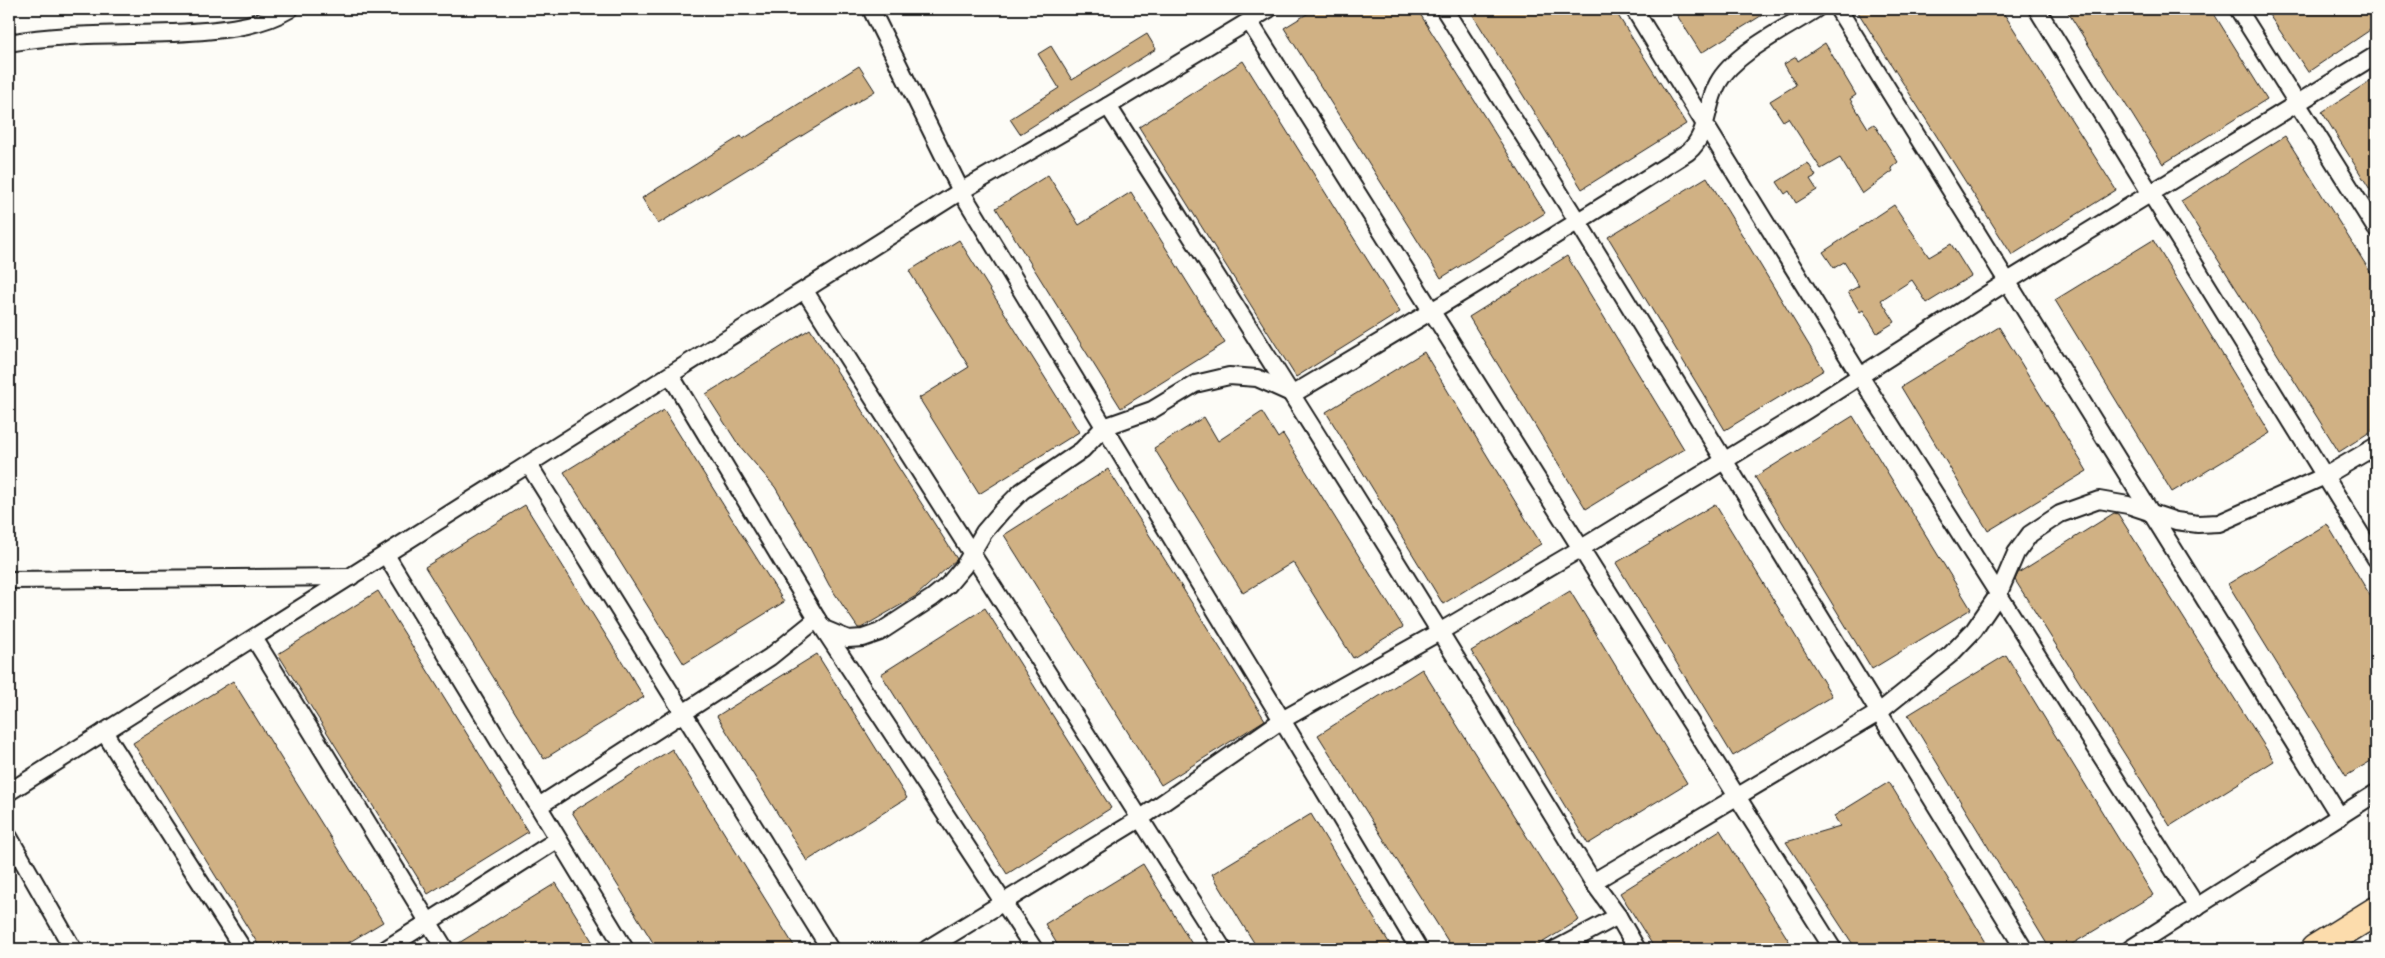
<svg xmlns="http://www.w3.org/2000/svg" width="2385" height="958" font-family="Kalam,sans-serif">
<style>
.building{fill:#d0b184;stroke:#1c1c1c}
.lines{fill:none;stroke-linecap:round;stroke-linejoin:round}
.street-casing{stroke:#1c1c1c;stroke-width:20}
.highway-casing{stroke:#1c1c1c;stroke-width:31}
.street{stroke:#fdfcf7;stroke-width:16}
.highway{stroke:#fcdcac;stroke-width:28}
</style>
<rect width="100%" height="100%" fill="#fdfcf7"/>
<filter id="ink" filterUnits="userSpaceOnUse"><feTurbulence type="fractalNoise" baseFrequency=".02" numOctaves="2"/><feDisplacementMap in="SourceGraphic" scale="10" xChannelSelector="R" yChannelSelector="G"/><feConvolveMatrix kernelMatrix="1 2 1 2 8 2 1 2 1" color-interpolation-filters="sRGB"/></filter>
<g filter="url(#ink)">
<g class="building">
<path d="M1315,9H1417L1545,213L1441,278L1284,28Z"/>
<path d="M1469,9H1614L1686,124L1582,189Z"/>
<path d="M1673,9H1772L1701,53Z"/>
<path d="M1856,9H2001L2116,190L2012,255Z"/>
<path d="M2066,9H2211L2267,99L2163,164Z"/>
<path d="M2265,9H2376V26L2308,72Z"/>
<path d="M1147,34L1156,49L1020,134L1010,119L1059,88L1038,54L1051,46L1072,80Z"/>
<path d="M1825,43L1856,95L1850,99L1868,128L1874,124L1898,162L1891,168L1893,171L1862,194L1840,158L1821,169L1788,118L1783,121L1770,101L1796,85L1784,64L1796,57L1798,61Z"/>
<path d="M1243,61L1400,312L1296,377L1139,127Z"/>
<path d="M859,66L875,91L658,224L642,198L741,136L743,139Z"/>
<path d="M2376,77V199L2322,112Z"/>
<path d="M2285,136L2376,281V428L2339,452L2181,201Z"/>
<path d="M1808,163L1816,176L1810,179L1817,190L1796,203L1789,191L1785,194L1777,182Z"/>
<path d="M1048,175L1079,225L1131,192L1225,343L1121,408L996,208Z"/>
<path d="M1707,177L1824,370L1725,430L1608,237Z"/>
<path d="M1894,205L1929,257L1951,244L1971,276L1927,303L1912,280L1881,300L1895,322L1877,333L1863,310L1860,312L1848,292L1859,286L1844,262L1834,268L1823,252Z"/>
<path d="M959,240L1079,432L979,494L919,398L969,367L909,271Z"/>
<path d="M2153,240L2270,433L2172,492L2055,300Z"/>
<path d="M1567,256L1684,449L1586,509L1469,317Z"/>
<path d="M1999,327L2087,471L1988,531L1901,387Z"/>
<path d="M810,329L957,559L916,596L861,628H858L829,585L802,533L775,487L738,444L706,394Z"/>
<path d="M1424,352L1541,544L1443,604L1326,412Z"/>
<path d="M664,410L784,602L684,664L564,472Z"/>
<path d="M1262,412L1278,438L1283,434L1403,627L1353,658L1293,562L1243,593L1154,448L1204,417L1218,441Z"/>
<path d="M1853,416L1971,609L1872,669L1755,477Z"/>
<path d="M1108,469L1265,720L1161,785L1004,535Z"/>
<path d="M1715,504L1832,696L1733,756L1616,563Z"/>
<path d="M525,505L644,697L544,759L425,567Z"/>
<path d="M2114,513L2118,514L2274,761L2170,826L2015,580L2018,573Z"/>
<path d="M2327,524L2376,605V758L2346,776L2228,584Z"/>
<path d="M378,591L528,832L428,894L278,654Z"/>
<path d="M1570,591L1687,783L1588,844L1471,651Z"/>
<path d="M985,608L1111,808L1007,874L881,674Z"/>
<path d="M817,654L907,798L807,861L717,716Z"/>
<path d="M2006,655L2153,895L2064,949H2050L1908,715Z"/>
<path d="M1422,669L1579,920L1532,949H1453L1318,735Z"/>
<path d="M233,681L383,922L338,949H261L133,743Z"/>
<path d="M672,749L762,894L796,949H657L602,860L572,812Z"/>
<path d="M1889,782L1954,889L1990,949H1856L1786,842L1840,826L1834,816Z"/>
<path d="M1311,814L1347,874L1393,949H1258L1241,922L1212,874Z"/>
<path d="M1720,830L1750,879L1794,949H1655L1620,893Z"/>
<path d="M1143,864L1195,949H1060L1045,924Z"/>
<path d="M556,883L597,949H455L454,946Z"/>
</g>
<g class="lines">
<defs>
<g id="street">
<path d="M871,9L961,191L1282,720L1419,949"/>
<path d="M1444,9L1578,222L2024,949"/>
<path d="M1634,9L1860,376L2197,907"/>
<path d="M1838,9L2340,817"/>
<path d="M2037,9L2376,559"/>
<path d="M2238,9L2376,229"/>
<path d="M1249,21L1833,949"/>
<path d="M9,43C62,33 117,35 172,33C211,31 256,29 290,9"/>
<path d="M1108,106C1273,363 1435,621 1593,882L1618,916L1637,949"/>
<path d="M805,291L1223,949"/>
<path d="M671,376L817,619L1034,949"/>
<path d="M529,465L830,949"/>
<path d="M386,555L625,949"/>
<path d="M9,580L351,577"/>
<path d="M824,629L848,639L863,638L880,632L932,598L948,585L964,566L984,532L1002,511L1022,491L1082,450L1104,427L1152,410L1195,384L1229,376L1257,378L1293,394C1426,315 1558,235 1688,152C1709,134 1705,106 1718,83C1734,53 1787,28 1816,9"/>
<path d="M254,638L445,949"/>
<path d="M104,732L243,949"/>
<path d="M9,792L961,191L1108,106L1269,9"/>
<path d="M539,806L770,657L817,619"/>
<path d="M9,837L73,949"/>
<path d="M1593,882L1878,713L1951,654L1974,630L1998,595L2016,553L2030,534L2060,514L2099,500L2128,505L2176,521L2198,524L2219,523L2325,476L2376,446"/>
<path d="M386,949L557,840"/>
<path d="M927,949L1141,818L1282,720L1441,631L1580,549L1807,410L2008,281L2376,55"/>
<path d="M1556,949L1618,916"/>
<path d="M2130,949L2376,793"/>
</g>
<path id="highway" d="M2315,949L2376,911"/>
</defs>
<use href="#street" class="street-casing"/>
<use href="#highway" class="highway-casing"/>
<use href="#street" class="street"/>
<use href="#highway" class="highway"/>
</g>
</g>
<rect width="2385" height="958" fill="none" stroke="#fdfcf7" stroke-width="30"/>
<rect x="15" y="15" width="2355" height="928" fill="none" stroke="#1c1c1c" stroke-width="2" filter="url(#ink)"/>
</svg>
